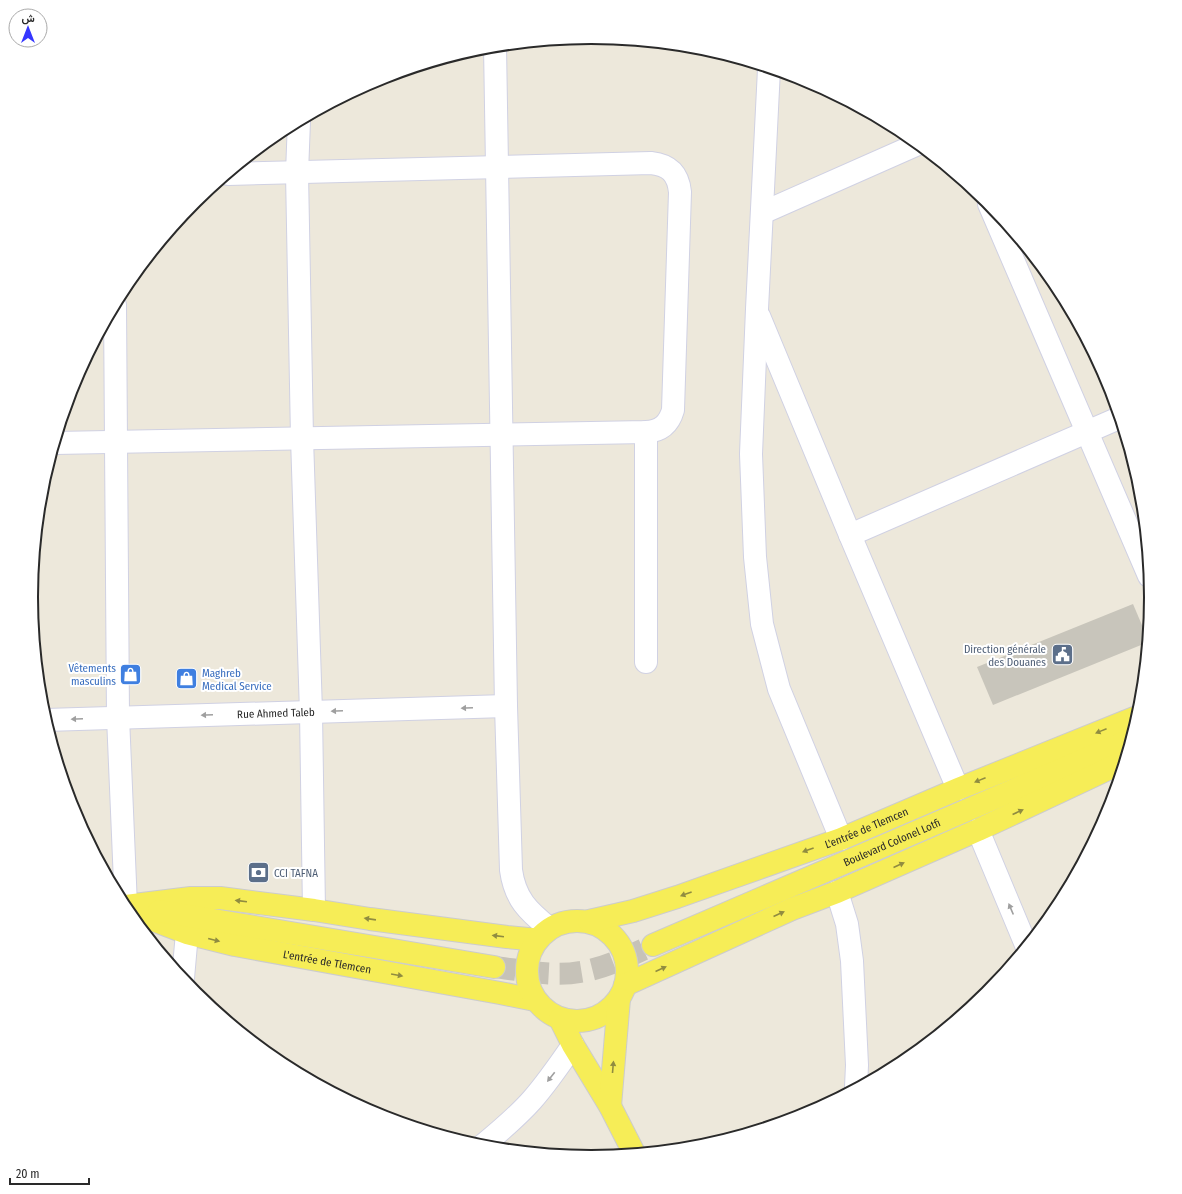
<svg xmlns="http://www.w3.org/2000/svg" width="1182" height="1194" font-family="'Fira Sans Condensed',Vazirmatn,sans-serif">
<style>
.building{fill:#c8c5bb}
.lines{fill:none;stroke-linecap:round;stroke-linejoin:round}
.major-tunnel{stroke:#c6c2b8;stroke-width:22;stroke-dasharray:22 11;stroke-linecap:butt}
.minor-casing{stroke:#d0d1e3;stroke-width:24}
.major-casing{stroke:#ccc;stroke-width:24}
.minor{stroke:#fff;stroke-width:22}
.major{stroke:#f6ed57;stroke-width:22}
.oneway{fill:#9f9f9f}
.oneway2{fill:#908c40}
.labels{text-anchor:middle;stroke-width:4;stroke-linejoin:round;paint-order:stroke}
.service-label{font-size:11px;fill:#4e5e75;stroke:#fff;text-anchor:end}
.shop-label{font-size:11px;fill:#366cbe;stroke:#fff;text-anchor:end}
.street-label{font-size:11px;fill:#2a2a2a;stroke:#fff}
.rim{fill:none;stroke:#2a2a2a;stroke-width:2}
</style>
<rect width="100%" height="100%" fill="#ede8db"/>
<path class="building" d="M1133,604L1147,637L1146,643L993,705L977,667Z"/>
<g class="lines">
<path class="major-tunnel" d="M494,967C520,970 554,977 580,972C606,968 629,956 653,945"/>
<defs>
<g id="minor">
<path d="M495,46L506,706L511,870C515,899 528,911 549,928"/>
<path d="M769,69L757,309L751,454L755,557L762,624L779,689L841,839"/>
<path d="M299,121L297,173L302,438L311,712L314,910"/>
<path d="M989,204L1149,576"/>
<path d="M762,213L918,144"/>
<path d="M115,305L118,717L126,906"/>
<path d="M759,316L850,535L958,789"/>
<path d="M55,443L646,432C661,431 669,424 673,410L680,192C678,173 669,165 651,163L228,174"/>
<path d="M850,535L1119,418"/>
<path d="M646,662V432"/>
<path id="s1" d="M46,720L506,706"/>
<path d="M978,830L1026,945"/>
<path d="M837,892L847,924L852,961L857,1065L856,1087"/>
<path d="M183,978L187,933"/>
<path d="M482,1146C499,1132 517,1117 532,1100C547,1083 560,1064 573,1045"/>
</g>
<g id="major">
<path id="s2" d="M126,906L153,920L187,933L235,945L500,993L535,1000"/>
<path d="M126,906L191,898H220L314,910L370,919L507,937L528,939H537"/>
<path d="M159,911L494,967"/>
<circle cx="577" cy="971" r="50"/>
<path id="s3" d="M589,921L633,911L677,897L841,839L958,789L1137,717"/>
<path id="s4" d="M653,945L1130,740"/>
<path d="M625,985L792,909L837,892L978,830L1123,762"/>
<path d="M560,1019L573,1045L610,1106L634,1153"/>
<path d="M610,1106L619,999"/>
</g>
</defs>
<use href="#minor" class="minor-casing"/>
<use href="#major" class="major-casing"/>
<use href="#minor" class="minor"/>
<use href="#major" class="major"/>
</g>
<defs><path id="oneway-solid" d="M-6-.8H1V-3.2L6.5 0L1 3.2V.8H-6Z"/></defs>
<g class="oneway">
<use href="#oneway-solid" transform="translate(467 708) rotate(178)"/>
<use href="#oneway-solid" transform="translate(337 711) rotate(178)"/>
<use href="#oneway-solid" transform="translate(207 715) rotate(178)"/>
<use href="#oneway-solid" transform="translate(77 719) rotate(178)"/>
<use href="#oneway-solid" transform="translate(1011 909) rotate(-113)"/>
<use href="#oneway-solid" transform="translate(551 1077) rotate(128)"/>
</g>
<g class="oneway2">
<use href="#oneway-solid" transform="translate(1101 731) rotate(158)"/>
<use href="#oneway-solid" transform="translate(980 780) rotate(158)"/>
<use href="#oneway-solid" transform="translate(1018 812) rotate(-25)"/>
<use href="#oneway-solid" transform="translate(808 850) rotate(160)"/>
<use href="#oneway-solid" transform="translate(899 865) rotate(-24)"/>
<use href="#oneway-solid" transform="translate(686 894) rotate(160)"/>
<use href="#oneway-solid" transform="translate(241 901) rotate(-173)"/>
<use href="#oneway-solid" transform="translate(779 914) rotate(-24)"/>
<use href="#oneway-solid" transform="translate(370 919) rotate(-172)"/>
<use href="#oneway-solid" transform="translate(498 936) rotate(-173)"/>
<use href="#oneway-solid" transform="translate(214 940) rotate(14)"/>
<use href="#oneway-solid" transform="translate(661 969) rotate(-24)"/>
<use href="#oneway-solid" transform="translate(397 975) rotate(10)"/>
<use href="#oneway-solid" transform="translate(613 1067) rotate(-85)"/>
</g>
<defs>
<symbol id="civic-square" viewBox="-11 -11 22 22"><rect x="-9" y="-9" width="18" height="18" rx="4" fill="#5c6f8a" stroke="#fff"/><path d="M-.6-6.5H3V-4.5H.6V-3L4-1V1h2V6H-6V1h2V-1L-.6-3ZM-1.2 2.5V6h2.4V2.5Z" fill="#fff"/></symbol>
<symbol id="shop-square" viewBox="-11 -11 22 22"><rect x="-9" y="-9" width="18" height="18" rx="4" fill="#3f7fe0" stroke="#fff"/><path d="M-5-2.5h2.3a2.7 3.5 0 0 1 5.4 0H5L5.5 6h-11ZM-1.5-2.5h3a1.5 2.3 0 0 0-3 0Z" fill="#fff"/></symbol>
<symbol id="bank-square" viewBox="-11 -11 22 22"><rect x="-9" y="-9" width="18" height="18" rx="4" fill="#5c6f8a" stroke="#fff"/><path d="M-6-4H6V4H-6ZM0-2.3a2.3 2.3 0 1 0 0 4.6a2.3 2.3 0 1 0 0-4.6Z" fill="#fff"/></symbol>
</defs>
<g fill-rule="evenodd">
<use href="#civic-square" x="1050" y="642" width="25" height="25"/>
<use href="#shop-square" x="118" y="662" width="25" height="25"/>
<use href="#shop-square" x="174" y="666" width="25" height="25"/>
<use href="#bank-square" x="246" y="860" width="25" height="25"/>
</g>
<g class="labels">
<g class="service-label">
<text x="1046" y="653">Direction générale<tspan x="1046" dy="13">des Douanes</tspan></text>
<text x="274" y="877" text-anchor="start">CCI TAFNA</text>
</g>
<g class="shop-label">
<text x="116" y="672">Vêtements<tspan x="116" dy="13">masculins</tspan></text>
<text x="202" y="677" text-anchor="start">Maghreb<tspan x="202" dy="13">Medical Service</tspan></text>
</g>
<g class="street-label">
<text dy="4" stroke="none"><textPath href="#s1" startOffset="230">Rue Ahmed Taleb</textPath></text>
<text dy="4" stroke="none"><textPath href="#s3" startOffset="293">L'entrée de Tlemcen</textPath></text>
<text dy="4" stroke="none"><textPath href="#s4" startOffset="260">Boulevard Colonel Lotfi</textPath></text>
<text dy="4" stroke="none"><textPath href="#s2" startOffset="210">L'entrée de Tlemcen</textPath></text>
</g>
</g>
<path d="M0 0H1182V1194H0ZM38 597a553 553 0 1 1 1106 0a553 553 0 1 1-1106 0Z" fill="#fff" fill-rule="evenodd"/>
<path class="rim" d="M38 597a553 553 0 1 1 1106 0a553 553 0 1 1-1106 0Z"/>
<g transform="translate(28 28)"><circle r="19" fill="#ffffff" stroke="#aaaaaa"/>
<path d="M0-3L7 15L0 10L-7 15Z" fill="#3637ff"/>
<text y="-6" font-size="11" font-weight="bold" text-anchor="middle" fill="#2a2a2a">ش</text>
</g>
<path d="M10 1178v6h79v-6" fill="none" stroke="#2a2a2a" stroke-width="2"/>
<text x="16" y="1178" font-size="12" fill="#2a2a2a" stroke="#ffffff" stroke-width="3" paint-order="stroke">20 m</text>
</svg>
